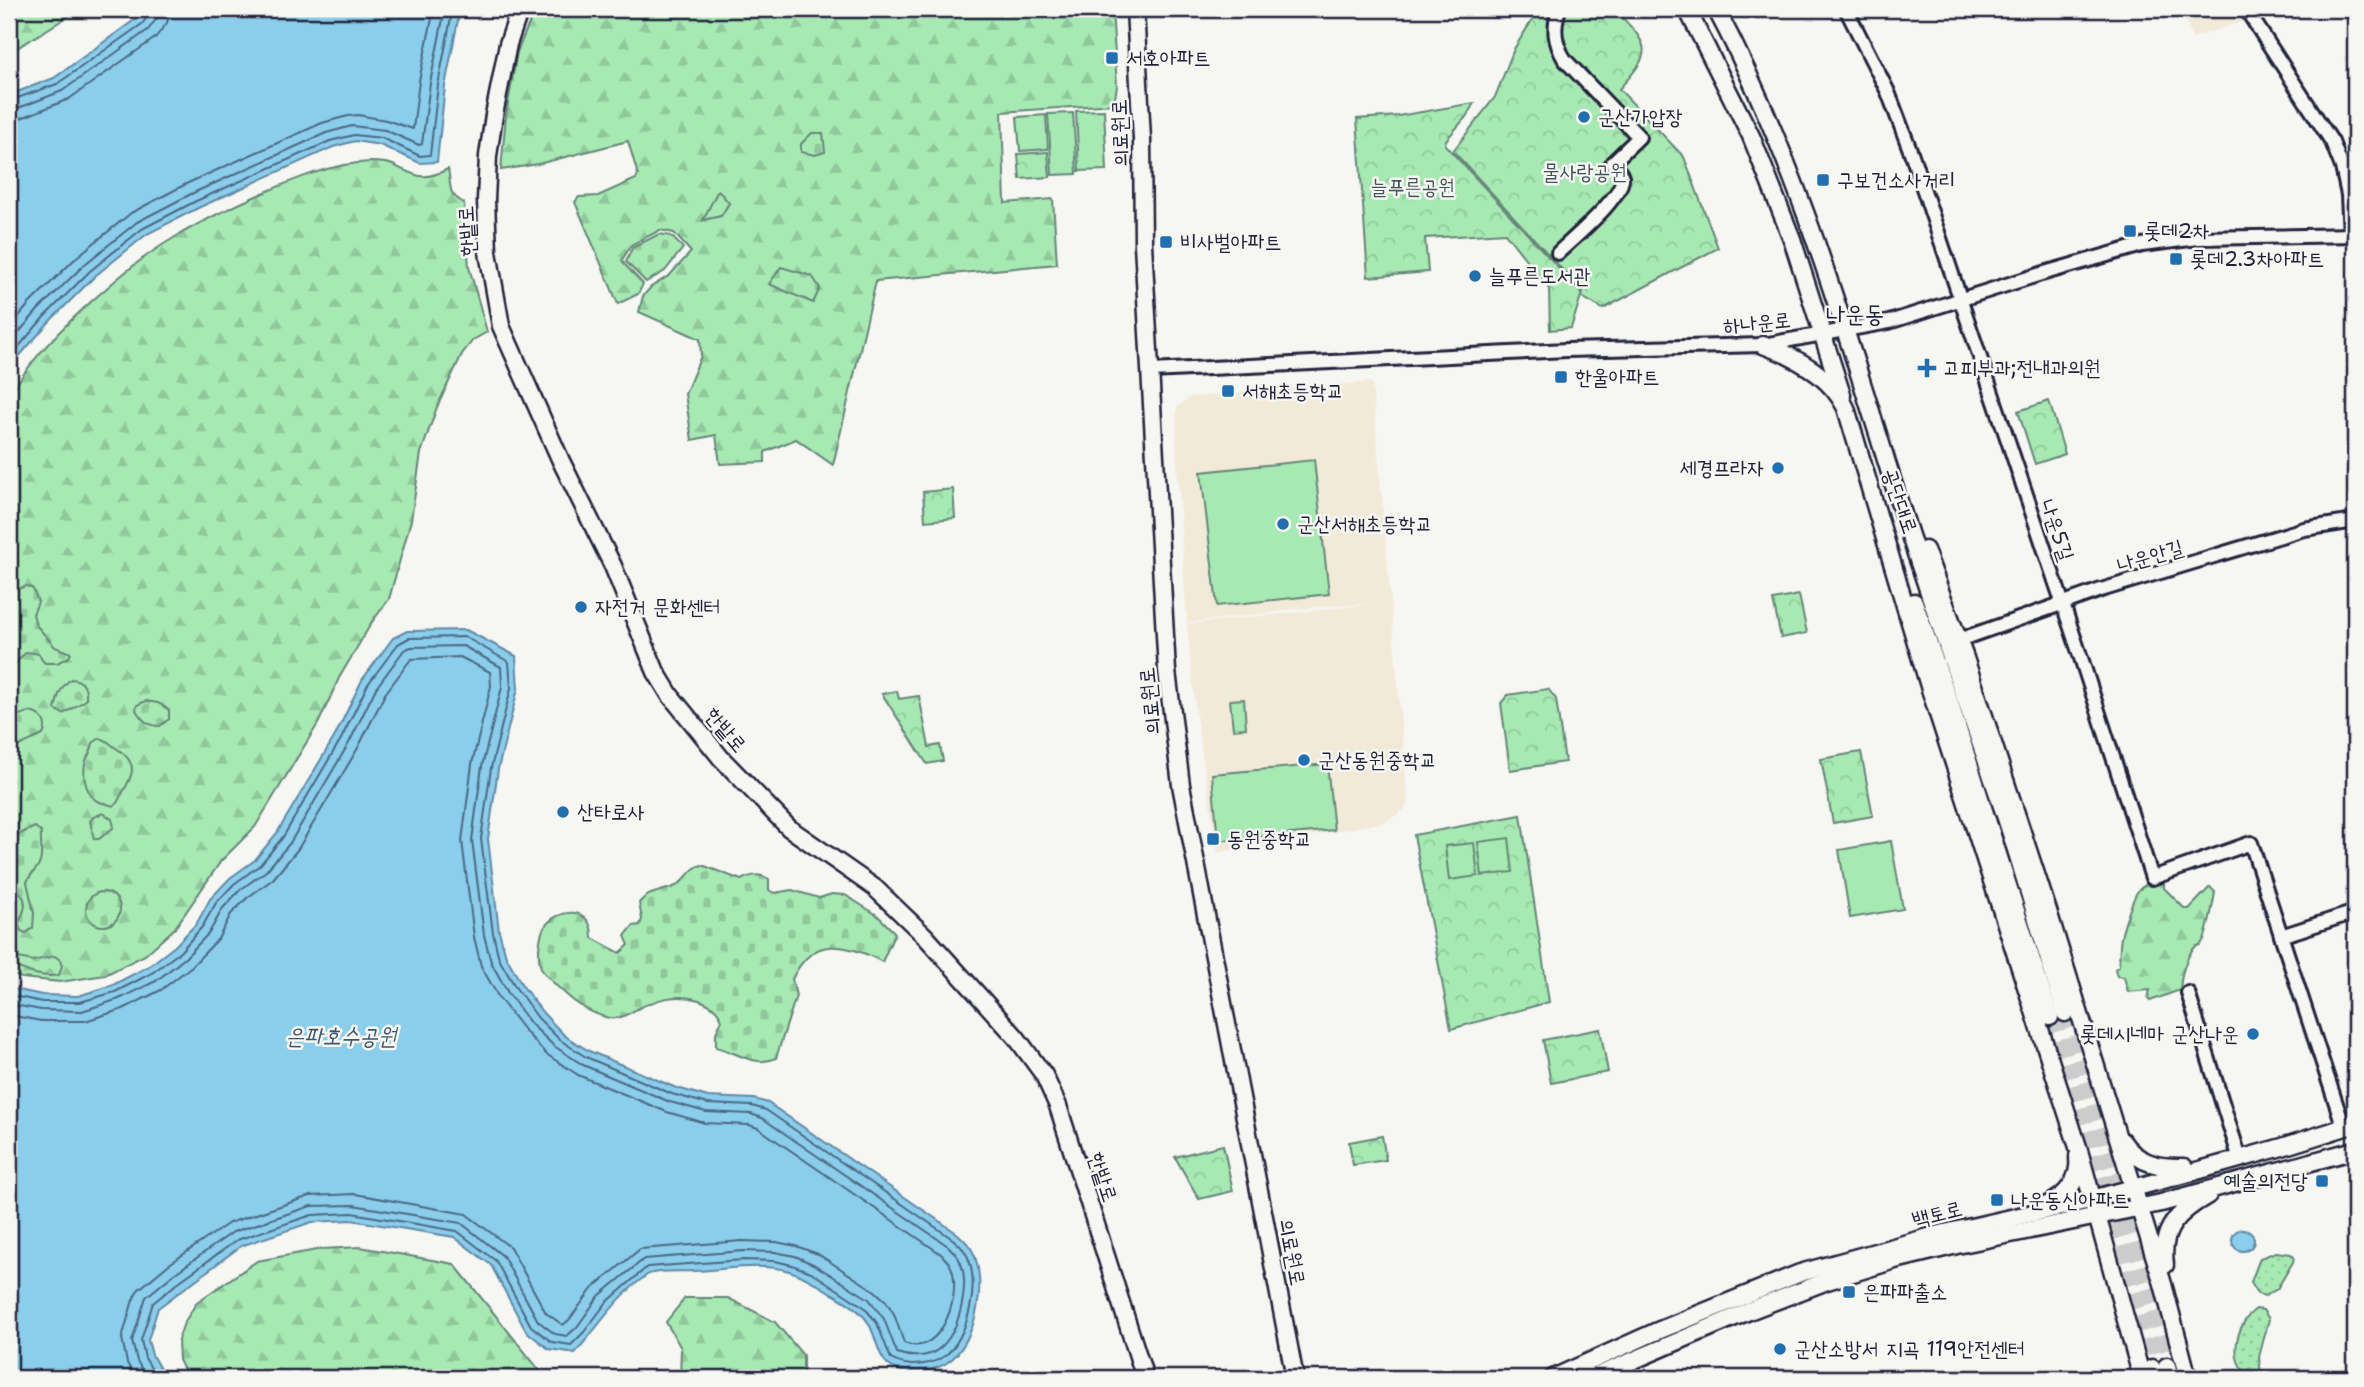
<svg xmlns="http://www.w3.org/2000/svg" width="2364" height="1387" font-family="'Shantell Sans','Poor Story',sans-serif">
<style>
.built{fill:#f2ead9}
.grass{fill:url(#grass-dots);stroke:#648677;stroke-width:2}
.forest{fill:url(#forest-firs);stroke:#648677;stroke-width:2}
.cemetery{fill:url(#cemetery-stones);stroke:#648677;stroke-width:2}
.park{fill:url(#park-crowns);stroke:#648677;stroke-width:2}
.pitch{fill:#a7e9b3;stroke:#648677;stroke-width:2}
.water{fill:#8aceec;stroke:#6089a5;stroke-width:2}
.lines{fill:none;stroke-linecap:round;stroke-linejoin:round}
.shore{stroke:#4c6782;stroke-width:2}
.tertiary-tunnel{stroke:#cccccd;stroke-width:16;stroke-dasharray:16 8;stroke-linecap:butt}
.minor-casing{stroke:#22223b;stroke-width:18}
.tertiary-casing{stroke:#22223b;stroke-width:21}
.minor{stroke:#f6f6f2;stroke-width:12}
.tertiary{stroke:#f6f6f2;stroke-width:16}
.poi-dot{fill:#1f6fb2;stroke:#f6f6f2;stroke-width:2.5}
.labels{text-anchor:middle;stroke-width:5;stroke-linejoin:round;paint-order:stroke}
.poi-label{font-size:21px;fill:#22223b;stroke:#f6f6f2;text-anchor:start}
.street-label{font-size:21px;fill:#22223b;stroke:#f6f6f2}
.park-label{font-size:21px;fill:#435459;stroke:#f6f6f2}
.water-label{font-size:23px;font-style:italic;fill:#415670;stroke:#f6f6f2}
.quarter-label{font-size:24px;fill:#22223b;stroke:#f6f6f2}
</style>
<defs>
<pattern id="grass-dots" width="8" height="8" patternUnits="userSpaceOnUse" patternTransform="scale(1.75)"><rect width="8" height="8" fill="#a7e9b3"/><path d="M2 2h.1M6 6h.1" fill="none" stroke="#8fc89b" stroke-width="1.8" stroke-linecap="round"/></pattern>
<pattern id="forest-firs" width="22" height="20" patternUnits="userSpaceOnUse" patternTransform="scale(1.75)"><rect width="22" height="20" fill="#a7e9b3"/><path d="M5 1l3.5 6h-7zM16 11l3.5 6h-7z" fill="#8fc89b"/></pattern>
<pattern id="cemetery-stones" width="16" height="16" patternUnits="userSpaceOnUse" patternTransform="scale(1.75)"><rect width="16" height="16" fill="#a7e9b3"/><path d="M2 7V4a2 2 0 0 1 4 0v3zM10 15v-3a2 2 0 0 1 4 0v3z" fill="#8fc89b"/></pattern>
<pattern id="park-crowns" width="20" height="18" patternUnits="userSpaceOnUse" patternTransform="scale(1.75)"><rect width="20" height="18" fill="#a7e9b3"/><path d="M2 6a3 3 0 1 1 6 0M12 15a3 3 0 1 1 6 0" fill="none" stroke="#8fc89b"/></pattern>
</defs>
<rect width="100%" height="100%" fill="#f6f6f2"/>
<filter id="ink" filterUnits="userSpaceOnUse"><feTurbulence type="fractalNoise" baseFrequency=".0143" numOctaves="2"/><feDisplacementMap in="SourceGraphic" scale="14" xChannelSelector="R" yChannelSelector="G"/><feConvolveMatrix kernelMatrix="1 2 1 2 8 2 1 2 1" color-interpolation-filters="sRGB"/></filter>
<g filter="url(#ink)">
<g class="built">
<path d="M2182,9H2237L2245,21L2192,38Z"/>
<path d="M1372,382L1408,803L1404,810L1385,822L1218,853L1196,716L1187,624L1373,604L1315,607L1187,623L1176,446L1177,407L1190,397Z"/>
</g>
<g class="grass">
<path d="M2276,1252L2291,1254L2294,1257L2293,1262L2277,1289L2265,1296L2257,1294L2251,1282L2260,1258Z"/>
<path d="M2256,1309L2263,1310L2269,1319L2259,1357L2261,1375L2258,1378C2225,1372 2234,1324 2256,1309Z"/>
</g>
<g class="forest">
<path d="M9,9H80L9,53Z"/>
<path d="M535,9H1112L1117,86L1114,104L1002,112L1005,203L1053,199L1057,264L876,281L833,465L796,439L765,452V462L720,464L716,435L692,440L685,394L701,356L700,339L639,312L643,296L651,287L670,275L691,252L674,233L660,230L631,245L622,260L624,264L643,284L638,294L618,304L575,202L579,197L598,196L636,179L638,175L628,141L538,164L501,170L506,115L517,52Z"/>
<path d="M369,162C377,162 386,162 393,165C417,176 422,182 448,169C452,187 446,193 464,203L469,267L487,332L473,340L462,354L437,407L421,453L411,520L389,599L372,622L339,678L319,722L255,827L221,861L175,928L145,955L105,975L60,982L22,978L9,974V397C28,363 55,335 84,308C112,283 140,258 172,239C201,221 232,207 263,193C298,178 331,164 369,162Z"/>
<path d="M2161,879L2164,882V888L2185,909H2189L2210,887L2215,892C2214,899 2207,936 2203,941C2198,949 2201,942 2194,948C2190,952 2186,962 2184,968C2181,975 2181,983 2180,990L2150,1001L2148,999L2150,990L2128,992L2124,977L2117,976L2115,969L2119,966C2120,943 2119,940 2127,917C2136,894 2133,887 2161,879Z"/>
<path d="M360,1247L454,1264L541,1372L540,1378H188L179,1360L178,1340L184,1323L197,1302L257,1261L322,1249Z"/>
<path d="M685,1298H728L775,1322L803,1355V1378H680L681,1348L666,1322Z"/>
</g>
<g class="cemetery">
<path d="M812,133H823L825,152L815,155L801,152V144Z"/>
<path d="M718,190L729,203L721,216L703,220Z"/>
<path d="M659,234L671,236L683,248L665,271L646,282L626,262L632,248Z"/>
<path d="M781,267L812,276L820,288L813,303L769,284Z"/>
<path d="M9,586L17,589L27,586L33,589L38,602L33,614L36,625L55,647L71,653L69,657L57,663H45L42,660L39,654L27,652L22,656L12,668H9Z"/>
<path d="M71,679C84,680 87,688 86,700L63,714L55,709C58,696 60,687 71,679Z"/>
<path d="M146,701L158,703L169,710V719L160,726C148,726 142,720 136,710L137,705Z"/>
<path d="M29,712C41,714 49,722 43,735C31,741 20,744 9,752V718Z"/>
<path d="M100,738C108,740 112,746 119,750C144,768 127,782 117,803L113,806C109,804 101,803 97,801C85,794 83,775 85,764C87,755 92,752 93,743Z"/>
<path d="M103,813L112,819L114,827L99,839H94L90,821L93,817Z"/>
<path d="M35,827L41,832C40,840 43,853 40,862C37,870 30,874 27,882L34,913L33,928L26,933L21,931L18,924C24,912 30,901 18,891L9,895V839Z"/>
<path d="M702,865L741,880C751,875 759,873 769,879V890L774,893L792,890L819,898L832,894L845,895L877,915L895,933L882,962C867,953 840,943 823,948C808,952 798,967 792,979L796,996L776,1058C755,1068 737,1052 716,1047V1033L722,1020C718,1009 710,1004 699,1000C677,993 657,999 637,1009C630,1013 624,1017 617,1018C602,1020 579,1006 569,997C560,989 548,979 542,970C538,962 539,957 539,949C540,942 540,934 544,928C557,907 593,905 592,938L620,953L629,945L625,936L633,926L640,925L642,919L639,903C648,891 663,892 676,886C687,880 690,867 702,865Z"/>
<circle cx="103" cy="909" r="17"/>
<path d="M9,934L15,946L18,958L33,961L55,956L60,960L62,966L59,975C41,979 24,970 9,964Z"/>
</g>
<g class="park">
<path d="M1539,9H1614C1650,46 1655,50 1619,89L1684,157L1718,248L1603,309L1582,297L1583,292L1453,151L1495,97L1514,49Z"/>
<path d="M1474,103L1466,117L1446,140L1445,145L1582,293L1571,328L1550,330L1549,289L1505,233L1425,238L1428,272L1368,277L1357,119L1398,116Z"/>
<path d="M1048,152L1050,177L1020,179L1018,154Z"/>
<path d="M2049,401L2065,454L2035,464L2018,411Z"/>
<path d="M953,489L955,518L925,521L923,492Z"/>
<path d="M1799,595L1807,633L1781,638L1773,600Z"/>
<path d="M1548,689L1556,699L1565,762L1510,770L1501,703L1508,695Z"/>
<path d="M897,691L899,699L919,696L929,747L940,745L943,761L927,764L882,694Z"/>
<path d="M1861,752L1873,816L1833,823L1821,759Z"/>
<path d="M1521,815L1549,1002L1451,1029L1414,835Z"/>
<path d="M1600,1029L1608,1072L1551,1083L1543,1040Z"/>
<path d="M1382,1136L1386,1160L1353,1165L1349,1142Z"/>
<path d="M1223,1145L1233,1191L1199,1199L1175,1157Z"/>
</g>
<g class="pitch">
<path d="M1104,110L1107,170L1079,171L1076,111Z"/>
<path d="M1073,113L1077,174L1052,175L1048,114Z"/>
<path d="M1046,115L1048,149L1020,151L1017,117Z"/>
<path d="M1314,460L1329,594L1217,606L1201,472Z"/>
<path d="M1244,699L1246,728L1233,729L1230,700Z"/>
<path d="M1327,764L1334,830L1218,841L1212,774Z"/>
<path d="M1509,838L1513,872L1482,876L1478,842Z"/>
<path d="M1891,841L1903,909L1850,918L1839,850Z"/>
<path d="M1474,843L1478,876L1449,880L1445,846Z"/>
</g>
<g class="water">
<path d="M145,9H463L458,20L445,86L437,162L420,163L380,145L355,141L333,147L200,207L147,234L95,276L50,321L9,368V95L54,78L137,18Z"/>
<path d="M466,630L516,656L518,689L498,769L488,839L499,931L506,956L522,985L543,1013L565,1036L589,1051L674,1087L708,1097L754,1099L768,1103L958,1234C963,1239 969,1244 972,1250C988,1280 977,1342 948,1362C935,1371 917,1373 902,1371C874,1366 880,1336 865,1318C857,1308 842,1299 831,1293C818,1285 804,1275 789,1271C758,1262 725,1270 694,1271C683,1272 655,1270 647,1275C617,1296 599,1326 575,1353L549,1349L526,1331L491,1265L454,1237L351,1220L312,1222L241,1246L158,1308L148,1340L152,1355L165,1378H9V988L42,995L78,996L113,985L149,966L175,946L197,923L210,899L230,878L255,860L277,833L335,736L362,680L393,638L407,631Z"/>
<circle cx="2243" cy="1240" r="11"/>
</g>
<g class="lines">
<g class="shore">
<path d="M9,101L57,84L142,24L149,15L150,9"/>
<path d="M9,110L16,109L62,91L148,30L157,18L159,9"/>
<path d="M9,121L19,119L69,99L155,38L167,23L170,9"/>
<path d="M9,328L30,303L78,256L131,213L188,183L322,123L348,116L358,115L386,120L413,129L419,81L434,9"/>
<path d="M9,344L38,310L85,264L137,222L193,193L326,133L352,126L385,130L419,145L422,144L430,83L445,9"/>
<path d="M9,358L45,316L90,271L142,229L196,201L330,141L354,135L382,138L420,156L430,155L438,85L451,18L455,9"/>
<path d="M9,995L42,1002H80L115,992L152,973L180,952L202,927L216,903L234,884L260,865L283,837L341,739L368,684L398,644L409,638L465,637L509,662L511,688L491,768L481,839L493,933L499,959L516,988L538,1018L560,1040L586,1057L672,1094L708,1104L752,1106L766,1110L954,1240C957,1243 962,1247 965,1252C982,1277 969,1340 943,1357C934,1363 922,1365 911,1365C904,1364 897,1363 891,1359L877,1323L864,1307L811,1272L792,1265L775,1261L743,1260L647,1267L606,1303L584,1332L571,1345L552,1342L531,1326L496,1261L457,1231L352,1213L312,1215L237,1240L180,1281L153,1303L141,1340L145,1358L157,1378"/>
<path d="M9,1004L41,1010L82,1011L119,999L156,981L185,958L209,933L223,908L240,890L266,871L290,843L349,743L376,688L404,650L411,647L463,646L501,667L502,687L482,766L472,840L484,935L491,962L508,993L531,1024L554,1046L583,1065L670,1102L706,1112L751,1114L762,1118L948,1246C952,1250 956,1254 959,1259C971,1283 960,1331 940,1348C929,1358 910,1358 897,1353L884,1319L869,1299L815,1265L795,1256L775,1252L743,1251L644,1259L599,1296L577,1327L567,1336L555,1334L538,1321L503,1256L461,1223L353,1205L311,1206L233,1232L174,1274L146,1297L132,1341L137,1361L147,1378"/>
<path d="M9,1015L41,1021H85L123,1009L161,990L192,966L218,939L231,914L247,898L273,879L298,849L358,748L385,694L411,659L460,657L490,672L491,686L472,764L462,841L474,937L481,966L499,998L524,1030L546,1054L578,1075L667,1112L705,1123L749,1125L758,1128L941,1254C942,1255 948,1262 949,1263C965,1288 942,1360 904,1343L894,1314L886,1301L875,1291L818,1254L796,1246L776,1242L742,1241L640,1249L592,1289L569,1320L563,1325L546,1313L510,1247L466,1214L355,1194L310,1196L229,1223L168,1265L138,1290L133,1300L122,1338L127,1363L135,1378"/>
</g>
<g class="tertiary-tunnel">
<path d="M2065,1013L2152,1305L2167,1366"/>
<path d="M2050,1017L2126,1266L2152,1368"/>
</g>
<defs>
<g id="minor">
<path d="M1846,9L1888,92L1912,155L2083,664L2152,878L2251,843L2344,1128"/>
<path d="M2246,9L2332,142L2342,167L2348,195L2350,235"/>
<path d="M1558,253C1571,240 1625,196 1622,177C1621,172 1616,167 1612,163L1639,137L1565,60C1554,42 1553,28 1559,9"/>
<path d="M1151,371L1567,350L1763,345L1889,322L2041,274L2142,245L2198,238L2355,235"/>
<path d="M1959,640L2101,590L2304,529L2355,521"/>
<path d="M2281,936L2355,912"/>
<path d="M2188,993L2240,1159"/>
</g>
<g id="tertiary">
<path d="M520,9L508,44L494,115L488,156L486,200L488,252L501,326L561,461L613,566L656,672L670,695L721,758L789,828L875,888L925,936L1016,1037L1044,1075L1058,1106L1145,1378"/>
<path d="M1135,9L1142,139L1143,244L1167,671L1181,785L1295,1378"/>
<path d="M1687,9L1751,136L1792,239L1842,395"/>
<path d="M1716,9C1802,171 1848,341 1903,514C1936,616 1972,717 2006,818C2027,883 2045,948 2065,1013"/>
<path d="M1763,345C1796,357 1830,375 1846,408L1929,686L2078,1147L2142,1378"/>
<path d="M1925,550L1965,658L2048,911L2163,1284L2188,1378"/>
<path d="M1914,602L1949,701L2050,1017"/>
<path d="M2122,1141C2136,1163 2159,1168 2184,1167"/>
<path d="M2045,1206C2066,1197 2081,1180 2078,1156"/>
<path d="M2165,1265C2160,1229 2178,1212 2208,1195"/>
<path d="M2167,1366L2170,1378"/>
<path d="M2152,1368L2154,1378"/>
<path d="M1553,1378L1655,1332L1800,1273L1936,1235L2081,1202L2193,1172L2282,1147L2355,1124"/>
<path d="M1592,1378L1749,1311L1827,1281L1895,1260L1957,1245L2161,1203L2355,1150"/>
</g>
</defs>
<use href="#minor" class="minor-casing"/>
<use href="#tertiary" class="tertiary-casing"/>
<use href="#minor" class="minor"/>
<use href="#tertiary" class="tertiary"/>
</g>
</g>
<g class="poi-dot">
<rect x="1105" y="51" width="14" height="14" rx="3.5"/>
<circle cx="1584" cy="117" r="7"/>
<rect x="1816" y="173" width="14" height="14" rx="3.5"/>
<rect x="2123" y="224" width="14" height="14" rx="3.5"/>
<rect x="1159" y="235" width="14" height="14" rx="3.5"/>
<rect x="2169" y="252" width="14" height="14" rx="3.5"/>
<circle cx="1475" cy="276" r="7"/>
<path d="M1923.5 357.5h7v7h7v7h-7v7h-7v-7h-7v-7h7z"/>
<rect x="1554" y="370" width="14" height="14" rx="3.5"/>
<rect x="1221" y="384" width="14" height="14" rx="3.5"/>
<circle cx="1778" cy="468" r="7"/>
<circle cx="1283" cy="524" r="7"/>
<circle cx="581" cy="607" r="7"/>
<circle cx="1304" cy="760" r="7"/>
<circle cx="563" cy="812" r="7"/>
<rect x="1206" y="832" width="14" height="14" rx="3.5"/>
<circle cx="2253" cy="1034" r="7"/>
<rect x="2315" y="1174" width="14" height="14" rx="3.5"/>
<rect x="1990" y="1193" width="14" height="14" rx="3.5"/>
<rect x="1842" y="1285" width="14" height="14" rx="3.5"/>
<circle cx="1780" cy="1349" r="7"/>
</g>
<g class="labels">
<g class="poi-label">
<text x="1126" y="65">서호아파트</text>
<text x="1598" y="124">군산가압장</text>
<text x="1837" y="187">구보건소사거리</text>
<text x="2144" y="238">롯데2차</text>
<text x="1180" y="249">비사벌아파트</text>
<text x="2190" y="266">롯데2.3차아파트</text>
<text x="1489" y="283">늘푸른도서관</text>
<text x="1943" y="375">고피부과;전내과의원</text>
<text x="1575" y="384">한울아파트</text>
<text x="1242" y="398">서해초등학교</text>
<text x="1764" y="475" text-anchor="end">세경프라자</text>
<text x="1297" y="531">군산서해초등학교</text>
<text x="595" y="614">자전거 문화센터</text>
<text x="1318" y="767">군산동원중학교</text>
<text x="577" y="819">산타로사</text>
<text x="1227" y="846">동원중학교</text>
<text x="2239" y="1041" text-anchor="end">롯데시네마 군산나운</text>
<text x="2308" y="1188" text-anchor="end">예술의전당</text>
<text x="2011" y="1207">나운동신아파트</text>
<text x="1863" y="1299">은파파출소</text>
<text x="1794" y="1356">군산소방서 지곡 119안전센터</text>
</g>
<g class="street-label">
<text transform="translate(1120 133) rotate(-92)" y="7">의료원로</text>
<text transform="translate(467 231) rotate(-93)" y="7">한밭로</text>
<text transform="translate(1757 323) rotate(-6)" y="7">하나운로</text>
<text transform="translate(1900 501) rotate(71)" y="7">공단대로</text>
<text transform="translate(2057 530) rotate(71)" y="7">나운5길</text>
<text transform="translate(2150 556) rotate(-16)" y="7">나운안길</text>
<text transform="translate(1150 701) rotate(-96)" y="7">의료원로</text>
<text transform="translate(726 730) rotate(50)" y="7">한밭로</text>
<text transform="translate(1103 1177) rotate(72)" y="7">한밭로</text>
<text transform="translate(1937 1214) rotate(-14)" y="7">백토로</text>
<text transform="translate(1292 1252) rotate(79)" y="7">의료원로</text>
</g>
<g class="park-label">
<text x="1585" y="179">물사랑공원</text>
<text x="1413" y="194">늘푸른공원</text>
</g>
<g class="water-label">
<text x="341" y="1044">은파호수공원</text>
</g>
<g class="quarter-label">
<text x="1855" y="322">나운동</text>
</g>
</g>
<rect width="2364" height="1387" fill="none" stroke="#f6f6f2" stroke-width="35"/>
<rect x="18" y="18" width="2329" height="1352" fill="none" stroke="#22223b" stroke-width="2.5" filter="url(#ink)"/>
</svg>
